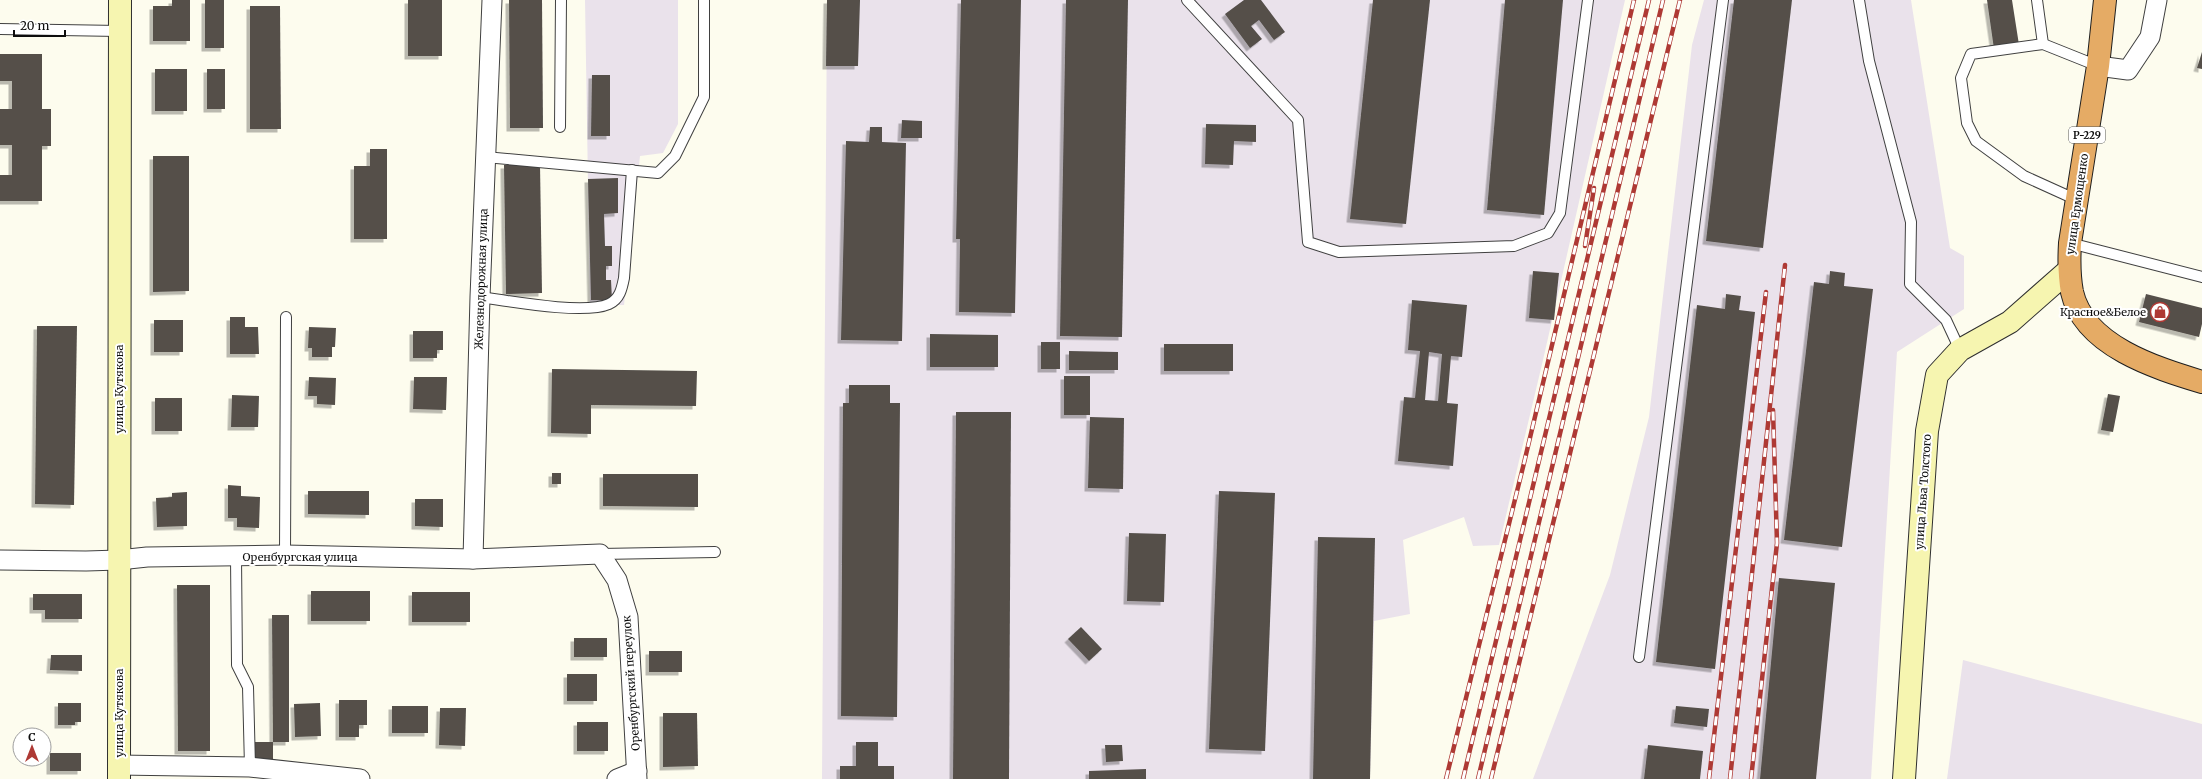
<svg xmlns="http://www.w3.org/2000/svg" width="2202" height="779" font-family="Merriweather,serif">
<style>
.industrial{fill:#eae2eb}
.building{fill:#544f4a;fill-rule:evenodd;filter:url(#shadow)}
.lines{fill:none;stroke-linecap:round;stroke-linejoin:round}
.lane-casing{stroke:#404040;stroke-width:12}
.street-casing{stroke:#404040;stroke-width:21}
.secondary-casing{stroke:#2f2f2f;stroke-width:24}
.highway-casing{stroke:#1e1e1e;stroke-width:24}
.lane{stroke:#fff;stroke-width:10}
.street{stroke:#fff;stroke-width:19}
.secondary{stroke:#f6f5b0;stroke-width:22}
.highway{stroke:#e5ab65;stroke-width:22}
.rail-casing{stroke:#ae3934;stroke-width:4.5}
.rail{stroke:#fff;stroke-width:3;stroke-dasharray:9;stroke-linecap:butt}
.labels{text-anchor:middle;stroke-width:4;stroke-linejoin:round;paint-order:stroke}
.shield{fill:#fff;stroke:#565656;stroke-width:1}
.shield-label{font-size:10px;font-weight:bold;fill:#0d0d0d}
.street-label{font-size:11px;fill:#0d0d0d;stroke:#fff}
.poi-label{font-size:11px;fill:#0d0d0d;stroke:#fff;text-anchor:end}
</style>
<defs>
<filter id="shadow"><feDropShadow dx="-3.5" dy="3.5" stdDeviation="0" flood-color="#0004"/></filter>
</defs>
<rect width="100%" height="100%" fill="#fdfcee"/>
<g class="industrial">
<path d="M585,0H678V124L663,153L640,156L624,305L590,306Z"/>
<path d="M827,0H1625L1543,360L1499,545L1473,546L1464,517L1403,540L1410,614L1374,621L1370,779H822Z"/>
<path d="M1704,0H1911L1950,248L1964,256V309L1897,352L1871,779H1533L1610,575L1649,417L1692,45Z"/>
<path d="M1963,660L2202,724V779H1947Z"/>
</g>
<g class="building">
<path d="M172,0H190V41H153V6H172Z"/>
<rect x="205" y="0" width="19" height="48"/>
<rect x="408" y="0" width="34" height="56"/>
<path d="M509,0H542L543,128H510Z"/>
<path d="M827,0H860L858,66H826Z"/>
<path d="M961,0H1021L1015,313L959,312L960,239H956Z"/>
<path d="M1066,0H1128L1122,337L1060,336Z"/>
<path d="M1244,0H1261L1285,32L1274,40L1259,20L1251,26L1262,39L1250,48L1225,14Z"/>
<path d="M1373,0H1430L1406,224L1350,219Z"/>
<path d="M1505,0H1563L1544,215L1487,210Z"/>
<path d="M1734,0H1792L1763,248L1706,241Z"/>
<path d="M1987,0H2012L2019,45L1994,49Z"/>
<path d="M250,6H280L281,129H250Z"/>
<path d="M2202,52V69L2197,68Z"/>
<path d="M0,54H42V109H51V146H42V201H0V175H12V145H0V109H12V81H0Z"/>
<rect x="155" y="69" width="32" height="42"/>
<rect x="207" y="69" width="18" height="40"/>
<path d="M592,75H610V136H591Z"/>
<path d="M902,120L922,121V138H901Z"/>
<path d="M1206,124L1256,125V142L1234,141L1233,165L1205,164Z"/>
<path d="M870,127H882V142L906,143L902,341L841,340L846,141L869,142Z"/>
<path d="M370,149H387V239H354V166H370Z"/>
<path d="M153,156H189V291L153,292Z"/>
<path d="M540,164L542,293L506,294L504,165Z"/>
<path d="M618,178V213L604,214L605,246H612V266H606V280H611L612,300H591L588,179Z"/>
<path d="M1533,271L1559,273L1554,320L1529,318Z"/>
<path d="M1830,271L1845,273L1844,286L1873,289L1842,547L1784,540L1814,282L1829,284Z"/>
<path d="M1726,294L1741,296L1739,310L1755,312L1715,669L1656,662L1697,305L1725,309Z"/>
<path d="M2146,294L2202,308V324L2199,337L2139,322Z"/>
<path d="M1412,300L1467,305L1462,357L1451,356L1447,403L1458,404L1453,466L1398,461L1404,397L1415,398L1420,351L1408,350ZM1429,352L1442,354L1438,401L1425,400Z"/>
<path d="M230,317H245V327H258L259,354H230Z"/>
<rect x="154" y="320" width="29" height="32"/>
<path d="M37,326H77L74,505L35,504Z"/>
<path d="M309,327L336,328L335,347H332V357H312V348H308Z"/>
<path d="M413,331H443V350H437V358H413Z"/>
<path d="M930,334L998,335V367H930Z"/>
<rect x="1041" y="342" width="19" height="27"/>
<rect x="1164" y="344" width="69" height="27"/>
<path d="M1069,351L1118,352V370H1069Z"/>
<path d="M552,369L697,371L696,406L591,405V434L551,433Z"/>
<rect x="1064" y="376" width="26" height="39"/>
<path d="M309,377L336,378L335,405L317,404V396H308Z"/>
<path d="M414,377H447L446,410L413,409Z"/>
<path d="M849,385H890V403H900L897,717L841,716L843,403H849Z"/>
<path d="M2108,394L2120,396L2113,432L2101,430Z"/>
<path d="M232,395L259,396L258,427H231Z"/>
<rect x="155" y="398" width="27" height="33"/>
<path d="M956,412H1011L1009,779H953Z"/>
<path d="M1090,417L1124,418L1123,489L1088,488Z"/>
<rect x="552" y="473" width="9" height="11"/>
<path d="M603,474H698V507L603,506Z"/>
<path d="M228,485L241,486V496L260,497L259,528L237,527V518H228Z"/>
<path d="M308,491H369V515L308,514Z"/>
<path d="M1219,491L1275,493L1265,751L1209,749Z"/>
<path d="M187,492V526L157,527L156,498L172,497V493Z"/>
<path d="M415,499H443V527L415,526Z"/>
<path d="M1129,533L1166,534L1164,602L1127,601Z"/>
<path d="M1318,537L1375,538L1370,779H1313Z"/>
<path d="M1779,578L1835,583L1816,779H1760Z"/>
<path d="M177,585H210V751H178Z"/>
<rect x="311" y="591" width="59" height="30"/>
<rect x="412" y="592" width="58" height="30"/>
<path d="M33,594H82V619H45V610H33Z"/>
<path d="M272,615H289V742H273Z"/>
<path d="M1081,627L1102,649L1089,661L1068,639Z"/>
<rect x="574" y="638" width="33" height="19"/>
<rect x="649" y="651" width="33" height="21"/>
<path d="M51,655H82V671L50,670Z"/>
<rect x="567" y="674" width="30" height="27"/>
<path d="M339,700H367V725H359V737H339Z"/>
<path d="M58,703H81V722H75V725H58Z"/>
<path d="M320,703L321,736L295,737L294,704Z"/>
<rect x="392" y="706" width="36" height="27"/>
<path d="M1676,706L1709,709L1707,727L1674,723Z"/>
<path d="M440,708H466L465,746L439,745Z"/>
<path d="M663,713H697L698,766L663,767Z"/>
<rect x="577" y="722" width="31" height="29"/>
<rect x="255" y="742" width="18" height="18"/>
<path d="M856,742H878V766H894V779H840V766H856Z"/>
<path d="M1105,745H1122L1123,761L1106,762Z"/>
<path d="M1648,745L1703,751L1700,779H1644Z"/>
<rect x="50" y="753" width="31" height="18"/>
<path d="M1146,769V779H1089V771Z"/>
</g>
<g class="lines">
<defs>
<g id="lane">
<path d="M1187,0L1298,120L1308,242L1339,252L1514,246L1548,233L1560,213L1588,0"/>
<path d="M1859,0L1869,61L1911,222L1910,284L1946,320L1960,350"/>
<path d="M2037,0L2043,44"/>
<path d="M0,29L119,31"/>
<path d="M560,127L561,0"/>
<path d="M485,157L658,173L675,156L704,97V0"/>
<path d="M2077,200L2024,176L1976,141L1967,123L1961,78L1971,54L2043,44L2098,66"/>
<path d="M2070,243L2202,277"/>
<path d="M480,297C509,301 584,315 609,304C620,299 622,288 624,278L632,170"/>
<path d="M600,554L715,552"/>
<path d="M285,555L286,317"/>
<path d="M236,557L237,665L248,687L250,767"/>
<path d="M1639,657L1723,0"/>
</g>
<g id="street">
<path d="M2098,66L2128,70L2150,37L2157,0"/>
<path d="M473,559L480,297L492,0"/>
<path d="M0,560L86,561L119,560L147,557L285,555L473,559L600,554L617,580L628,617L637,779"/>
<path d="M118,765L250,767L360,779"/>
<path d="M617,779L637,771"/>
</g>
<g id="secondary">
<path d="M119,779L120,0"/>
<path d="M1904,779L1927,431L1937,375L1960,350L2010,322L2069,270"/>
</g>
<path id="highway" d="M2105,0L2098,66L2070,243C2069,260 2069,276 2072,292C2084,346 2156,368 2202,382"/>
</defs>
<use href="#lane" class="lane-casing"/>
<use href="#street" class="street-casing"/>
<use href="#secondary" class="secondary-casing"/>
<use href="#highway" class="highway-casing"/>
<use href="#lane" class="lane"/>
<use href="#street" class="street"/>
<use href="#secondary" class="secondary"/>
<use href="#highway" class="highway"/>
<defs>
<g id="rail">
<path d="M1585,246L1594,188"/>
<path d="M1446,779L1524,463L1634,0"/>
<path d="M1463,779L1649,0"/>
<path d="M1478,779L1663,0"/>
<path d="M1491,779L1680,0"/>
<path d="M1709,779L1766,292"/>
<path d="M1730,779L1785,265"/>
<path d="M1751,779L1777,543L1773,410"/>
</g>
</defs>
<use href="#rail" class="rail-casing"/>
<use href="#rail" class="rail"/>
</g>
<defs>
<symbol id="shop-ring" viewBox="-11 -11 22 22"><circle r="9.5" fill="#fff" stroke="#ae3934" stroke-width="1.5"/><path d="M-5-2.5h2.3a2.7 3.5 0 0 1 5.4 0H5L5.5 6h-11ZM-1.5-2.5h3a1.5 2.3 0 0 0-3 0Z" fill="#ae3934"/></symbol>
</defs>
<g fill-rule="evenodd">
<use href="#shop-ring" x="2149" y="301" width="22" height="22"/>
</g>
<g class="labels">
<rect class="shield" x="2069" y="127" width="36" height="16" rx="3"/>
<g class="shield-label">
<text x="2087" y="139">Р-229</text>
</g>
<g class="street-label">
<text transform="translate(2077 204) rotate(-82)" y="4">улица Ермощенко</text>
<text transform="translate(481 279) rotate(-88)" y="4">Железнодорожная улица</text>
<text transform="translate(119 389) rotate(-90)" y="4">улица Кутякова</text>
<text transform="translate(1923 492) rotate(-86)" y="4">улица Льва Толстого</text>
<text x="300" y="561">Оренбургская улица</text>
<text transform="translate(631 683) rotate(-94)" y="4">Оренбургский переулок</text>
<text transform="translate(119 713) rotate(-90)" y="4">улица Кутякова</text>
</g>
<g class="poi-label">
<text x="2146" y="316">Красное&amp;Белое</text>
</g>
</g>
<g transform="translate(32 747)"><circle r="19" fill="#ffffff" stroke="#9e9e9e"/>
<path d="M0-3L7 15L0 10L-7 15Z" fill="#ae3934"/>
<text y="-6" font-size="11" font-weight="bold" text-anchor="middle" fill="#0d0d0d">С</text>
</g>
<path d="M14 30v6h51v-6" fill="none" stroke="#0d0d0d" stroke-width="2"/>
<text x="20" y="30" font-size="12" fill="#0d0d0d" stroke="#ffffff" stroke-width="3" paint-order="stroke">20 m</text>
</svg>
